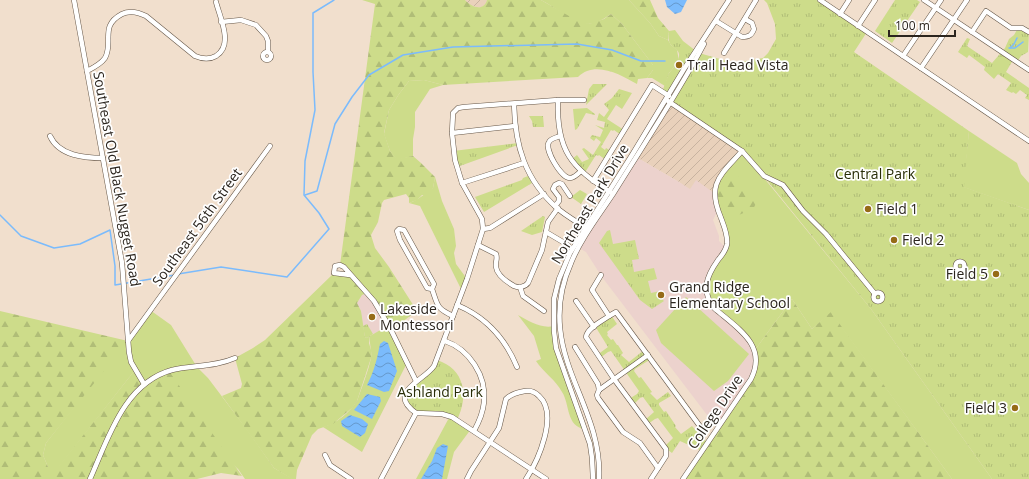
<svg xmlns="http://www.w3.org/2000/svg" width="1029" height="479" font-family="'Open Sans',sans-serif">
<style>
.industrial{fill:url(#industrial-furrows)}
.education{fill:#ecd2cd}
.green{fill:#cddc8a}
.forest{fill:url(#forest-firs)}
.park{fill:url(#park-tufts)}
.water{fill:url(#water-waves)}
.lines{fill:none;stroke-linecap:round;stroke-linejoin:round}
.stream{stroke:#7bbbfc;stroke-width:1.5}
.minor-casing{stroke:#665748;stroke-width:5.5}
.minor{stroke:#fff;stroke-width:4.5}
.poi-dot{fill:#966b17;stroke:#fff;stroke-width:1.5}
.labels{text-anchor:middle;stroke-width:3.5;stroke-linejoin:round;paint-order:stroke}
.poi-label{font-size:14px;fill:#2b251e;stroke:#fff;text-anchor:start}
.park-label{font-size:14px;fill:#282d07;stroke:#fff}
.street-label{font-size:14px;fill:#2b251e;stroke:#fff}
</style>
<defs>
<pattern id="industrial-furrows" width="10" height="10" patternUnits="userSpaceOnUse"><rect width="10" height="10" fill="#e9d1bb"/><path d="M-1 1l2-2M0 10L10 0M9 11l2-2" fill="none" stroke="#c8b3a0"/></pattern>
<pattern id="forest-firs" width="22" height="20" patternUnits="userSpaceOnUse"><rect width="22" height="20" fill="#cddc8a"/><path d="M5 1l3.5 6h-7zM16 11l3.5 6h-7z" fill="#b0bd77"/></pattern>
<pattern id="park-tufts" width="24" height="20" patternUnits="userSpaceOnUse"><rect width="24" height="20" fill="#cddc8a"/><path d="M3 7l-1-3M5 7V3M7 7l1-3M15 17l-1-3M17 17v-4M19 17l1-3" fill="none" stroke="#b0bd77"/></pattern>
<pattern id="water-waves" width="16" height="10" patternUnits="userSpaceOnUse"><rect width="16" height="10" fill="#7bbbfc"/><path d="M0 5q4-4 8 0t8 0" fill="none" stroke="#6598cb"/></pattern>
</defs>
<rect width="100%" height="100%" fill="#f1dfcd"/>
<g class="industrial">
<path d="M465,0H487L486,5L482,7H476L468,4Z"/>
<path d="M670,103L742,151L714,193L690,190L679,182L636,157Z"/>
</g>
<g class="education">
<path d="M636,157L679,182L690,189L696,180L714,193L719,214H716L713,220L719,236V241L723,245H727L745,336L755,350L754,372L717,428L602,277L586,252L579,248Z"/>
<path d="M367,293L389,325L367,338L365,337L357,303L362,295Z"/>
</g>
<g class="green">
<path d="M541,0H629L650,23L659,36L668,40L671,45L677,50L679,61L669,73L665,86L652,78H647L653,70V65L622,24L611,14C605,18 596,24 588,24C573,23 555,7 541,0Z"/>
<path d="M424,80L443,85L430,89L415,112V127L413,139V156L397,160L390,151L384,134L389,110L399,94L409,81Z"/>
<path d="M969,131L1017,163L1021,174L1029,183V210L963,187Z"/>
<path d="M742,151L871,309L992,479H952L831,313L812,329L792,299L755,350L752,343L714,308L709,298L707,279L726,249L724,225L727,169Z"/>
<path d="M435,177L442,201L454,229L456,246L454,253L456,264L467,279L462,291L420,206L409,203C419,200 425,193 433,188Z"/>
<path d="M686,297L749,354L728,381L714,391L661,343L656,330Z"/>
<path d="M150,310L171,325L197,367L208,378L248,431L274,468L293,479H245L238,469L144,384L135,370L58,468L48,467L43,455L46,443Z"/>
<path d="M518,315C529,321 541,329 554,326L556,348L585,429C566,427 570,404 562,392C556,380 543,372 536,361L541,359L534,336Z"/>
<path d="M389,325L407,363L362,452L323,427C337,423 349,413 357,401C362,387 368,372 371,358C372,350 369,344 370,336Z"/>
<path d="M450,416L471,429L454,452L447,479H416Z"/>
</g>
<g class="forest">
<path d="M362,0H465C471,7 484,12 487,0H541L576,20L589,24L604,19L611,14L622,24L653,65V70L647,78L638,79L637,84C621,75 595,60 578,77L560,78L443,85L424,80L409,81L399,94L389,110L384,133L390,151L397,159L413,156L421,163L435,177L433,188L428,195H422L417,200L409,203V198L406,194L384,200L382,203L378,222L371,235L375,248L389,267L417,311L402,322L390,328L367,293L362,295L357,303L361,311L365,337L367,338L370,336L369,343L371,350V358L357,401L353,407L333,424L318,429L312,435L297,470L296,479H292L274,468L222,396L241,388L242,384L235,358L253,348L265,340L334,273L349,275L340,265L375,4Z"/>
<path d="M629,0H650L658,18L669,31L668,40L659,36L650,23Z"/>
<path d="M727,169L746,182L758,200L753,209L722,222L715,188Z"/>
<path d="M792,299L812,329L831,312L952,479H683L754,372L755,350Z"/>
<path d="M0,311L128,341L46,443L43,455L48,467H58L135,370L144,384L169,371L242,476L221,473L197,479H0Z"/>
</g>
<g class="park">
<path d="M764,0H820L867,32L854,52L969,131L964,187L1029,210V479H992L871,309L748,157L670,103L699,53L734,63L763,58L768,53L776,39L775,24L767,3Z"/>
<path d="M895,0H917L920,2L892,43L875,31Z"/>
<path d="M1018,28L1029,32L1028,52L1021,56L1017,62L1013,60L1006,72L1029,88V100L1025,98L1027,95L1020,90L1016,94L1013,92L1012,93L1006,90L1011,83L998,74L994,79L984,70L985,67L969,55L967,58L958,52L967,38L970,39L967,46L992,63L1005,48L1009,39L1014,35Z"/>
<path d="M675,30L683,41L696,51L669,96L662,92L669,73L679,61L678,60C683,49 671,49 669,41C668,38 669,34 669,31Z"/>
<path d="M593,84H607L586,105L589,89Z"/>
<path d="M619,89L632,93L622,109L616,105L607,119L624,130L621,135L614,130L613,131L611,130L601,147L605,150L606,148L611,151L606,160L599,155L598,156L596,155L584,174L571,160L577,155L582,162L589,159L582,149L584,148L593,155L601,142L596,138L594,141L590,138L592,135L600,137L603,130L595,125L604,128L605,122L597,120L599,113L604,117L609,110L604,104L612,98Z"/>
<path d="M587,108L595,114V115L586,113L577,129L575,130L573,109Z"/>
<path d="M543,116L544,127H533L532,121L529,116Z"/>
<path d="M518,143V145L457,167L453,151Z"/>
<path d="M528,176L532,183L484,212L475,197L522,180L523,178Z"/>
<path d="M580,190L587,194L581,204L571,197Z"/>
<path d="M543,216L545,217L542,232L532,235L521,231Z"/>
<path d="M610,230L613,244L635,240L639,259L632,260L634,272L654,268L657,279L648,281L651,293L660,291L661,298L664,301L652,309L640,300L599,243L607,231Z"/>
<path d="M611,315L617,324L607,332L608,334L607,335L611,340L613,339L617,345H618L623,353L621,355L629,362L644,350L651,359L635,369L634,371L639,378L641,377L652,392L650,393L657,400L668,392L671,396L659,403V405L664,412L666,411L676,426L675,427L681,434L692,426L699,434L698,436L708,442L702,451L680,441L672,453L664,447L673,438L658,418L655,419L648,424L645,420L654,412L643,397L640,398L633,405L629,399L637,394L639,391L611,351L608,352L600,358L597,355L608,347L595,326Z"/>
<path d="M367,324L373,334L367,338L365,337L363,326Z"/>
<path d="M437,360C465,369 469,396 457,420L434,413L411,410L405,398L406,393L426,375Z"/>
</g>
<g class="water">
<path d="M665,0H687L681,12L675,14L667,7Z"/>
<path d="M384,341L388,343L397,371L389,391L384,392L367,385C374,372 377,359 380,344Z"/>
<path d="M367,394L380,397L381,401L372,419L354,410Z"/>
<path d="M350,415L362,419L368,424L365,433L360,437L342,426L341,421Z"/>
<path d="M443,444L448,446L442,479H421L432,461L437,448Z"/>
</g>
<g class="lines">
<g class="stream">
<path d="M1009,48H1015L1023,42"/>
<path d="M1010,48L1014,44L1017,38"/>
<path d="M305,195L317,191L335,124L352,97L369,75L403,55L453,47L577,44L612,50L641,61H665"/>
<path d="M0,215L21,236L54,248L80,244L110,230L115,266V285L175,275"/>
<path d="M178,274L221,267L287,277L329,229L319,213L304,195L305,161L315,110L313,72V13L334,0"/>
</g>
<defs>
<g id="minor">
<path d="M74,0L122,263L129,352L131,362L144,384"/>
<path d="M820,0L1029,141"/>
<path d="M924,0L1029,70"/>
<path d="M840,14L849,0"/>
<path d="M716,21L742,37C749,37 752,35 754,29L752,23L745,19"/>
<path d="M221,22L241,20L256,25L266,36L268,41V52"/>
<path d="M858,26L875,0"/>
<path d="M972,32L986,11L1011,28H1022L1029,32"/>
<circle cx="267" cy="56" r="4"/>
<path d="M724,53L756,0"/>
<path d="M903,56L941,0"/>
<path d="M921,68L967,0"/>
<path d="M87,71C93,68 101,64 105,58C114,42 99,26 122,14C130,10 138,12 146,16L195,56C202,59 209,60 216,56C234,45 220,18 216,2"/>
<path d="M558,100C556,149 571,169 612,193"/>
<path d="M668,101L742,151L764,176L783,185L803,211L826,234L875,294"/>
<path d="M514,104C515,146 525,180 558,209C567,216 578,223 589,229"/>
<path d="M452,133L515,126"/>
<path d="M50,136C59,156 85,158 103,158"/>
<path d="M560,136C556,138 551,138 549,142C544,149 561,178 570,178C574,178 578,174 581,171"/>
<path d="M593,181L652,85L669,96"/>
<path d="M462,183L524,163"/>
<path d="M555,206L559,201V197L553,189L555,185L559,183L562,184L570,196"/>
<path d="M483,229L490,228L544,194"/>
<path d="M546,232L568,245"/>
<path d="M478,245L496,254C498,259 495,262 496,267C497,275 507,282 514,286C519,288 525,287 528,283L542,250L548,222L558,208"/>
<circle cx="960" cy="266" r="4.5"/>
<path d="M350,275L334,273L335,266L340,265L344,267L374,301L390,328L416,381"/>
<path d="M601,275L592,290L609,316C602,321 587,328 586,337L614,379L666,449V456L651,479"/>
<path d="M520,287L523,296L544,311"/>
<path d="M432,289L427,288L400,240L397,231L399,229L404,230L434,284L432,289C438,306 436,308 453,316"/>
<circle cx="878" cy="297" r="4.5"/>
<path d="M576,301L594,327"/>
<path d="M457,305C486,317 505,338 517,367"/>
<path d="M609,316L616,312L702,429"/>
<path d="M128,341L270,146"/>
<path d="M445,341C469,349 487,376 484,402C483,413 479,422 474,431"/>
<path d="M575,347L598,384L599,390"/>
<path d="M599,390L597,395L598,398L623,432L640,443L658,468"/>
<path d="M599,390L648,355"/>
<path d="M416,413L442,414L452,417L546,479"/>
<path d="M325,455L330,465L351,479"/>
<path d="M90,479C108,439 124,383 172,370C193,365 215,367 235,358"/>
<path d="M381,479L416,413C386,392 424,381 434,366L467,279L483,229L482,219L462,183L455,160L452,133L453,113L458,108L464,107L558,100H584"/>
<path d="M467,479L471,471L499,428L506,399C510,395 519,392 525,391C531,390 535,392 539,396C559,414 538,461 526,479"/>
<path d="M593,479L592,458L590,444L556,348L554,331V299L559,279L570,253L632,155L684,69L729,0"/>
<path d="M599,479C602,421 565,381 560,328C558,307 562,283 571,263C580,240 599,215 613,194C644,144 677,95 704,44"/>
<path d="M683,479L751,379C768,345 737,328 714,308C701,291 706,277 718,260C722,255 726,251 727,244C728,235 724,226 721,218C706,183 721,175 742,151"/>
</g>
</defs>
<use href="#minor" class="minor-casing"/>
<use href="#minor" class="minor"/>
</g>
<g class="poi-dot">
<circle cx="679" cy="65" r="4"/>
<circle cx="868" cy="209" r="4"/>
<circle cx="894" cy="240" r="4"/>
<circle cx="996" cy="274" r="4"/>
<circle cx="661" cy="295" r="4"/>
<circle cx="372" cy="317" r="4"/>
<circle cx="1015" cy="408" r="4"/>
</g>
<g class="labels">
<g class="poi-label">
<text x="687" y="70">Trail Head Vista</text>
<text x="876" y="214">Field 1</text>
<text x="902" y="245">Field 2</text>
<text x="988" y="279" text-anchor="end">Field 5</text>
<text x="669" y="292">Grand Ridge<tspan x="669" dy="16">Elementary School</tspan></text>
<text x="380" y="314">Lakeside<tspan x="380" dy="16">Montessori</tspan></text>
<text x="1007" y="413" text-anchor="end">Field 3</text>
</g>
<g class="park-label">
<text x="875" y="179">Central Park</text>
<text x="440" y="397">Ashland Park</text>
</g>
<g class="street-label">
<text transform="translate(117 179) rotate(80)" y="5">Southeast Old Black Nugget Road</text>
<text transform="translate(590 204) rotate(-59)" y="5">Northeast Park Drive</text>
<text transform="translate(197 227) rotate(-54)" y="5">Southeast 56th Street</text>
<text transform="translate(715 412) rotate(-56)" y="5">College Drive</text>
</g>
</g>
<path d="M889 30v6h66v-6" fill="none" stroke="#2b251e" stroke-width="2"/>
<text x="895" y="30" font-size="12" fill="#2b251e" stroke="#ffffff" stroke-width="3" paint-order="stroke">100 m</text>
</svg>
